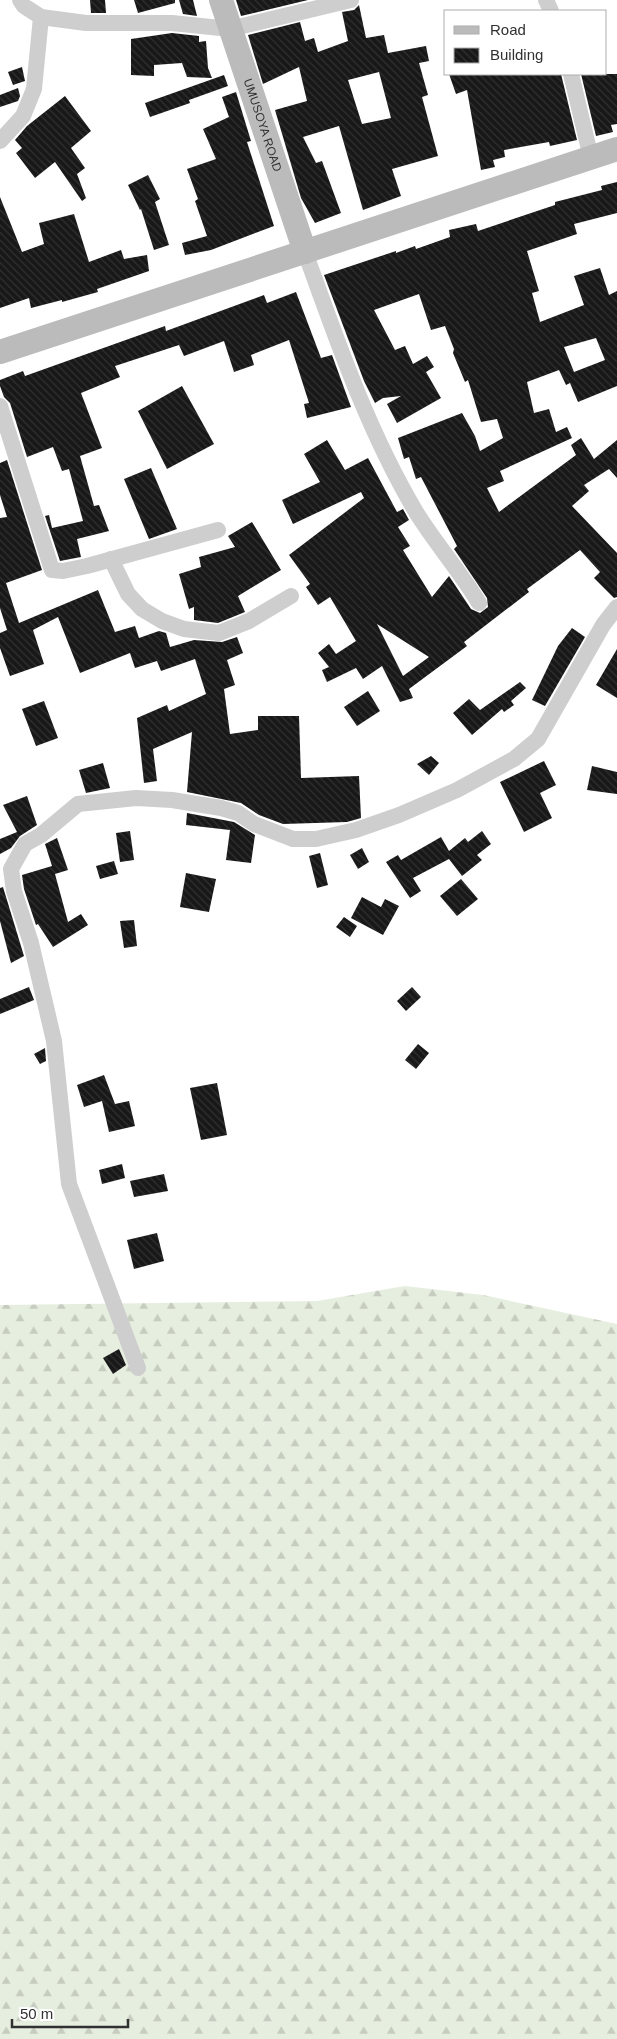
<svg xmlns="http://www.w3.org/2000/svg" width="617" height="2039" font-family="Arial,sans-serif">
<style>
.forest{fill:url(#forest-firs)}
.building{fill:url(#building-back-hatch);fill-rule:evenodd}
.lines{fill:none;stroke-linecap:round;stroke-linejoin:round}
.minor{stroke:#cecece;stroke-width:16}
.secondary{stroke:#bbb;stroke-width:24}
.labels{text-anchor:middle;stroke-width:5;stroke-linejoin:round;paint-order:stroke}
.street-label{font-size:12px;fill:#313131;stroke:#fff}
</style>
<defs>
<pattern id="forest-firs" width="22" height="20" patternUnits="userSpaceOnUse" patternTransform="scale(1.25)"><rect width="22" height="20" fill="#e6eedf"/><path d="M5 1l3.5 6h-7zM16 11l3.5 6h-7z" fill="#c6cdc0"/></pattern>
<pattern id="building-back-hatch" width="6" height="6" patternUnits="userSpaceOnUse" patternTransform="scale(1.25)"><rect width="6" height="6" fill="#181818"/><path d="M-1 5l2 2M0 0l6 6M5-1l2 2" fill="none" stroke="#313131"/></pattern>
</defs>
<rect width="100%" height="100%" fill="#fff"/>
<path class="forest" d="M405,1286L483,1295L617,1324V2039H0V1305L317,1301Z"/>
<g class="building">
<path d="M90,0H105L106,13H91Z"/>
<path d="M134,0H175V3L138,13Z"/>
<path d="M179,0H193L197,16L183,14Z"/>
<path d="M236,0H308L241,16Z"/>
<path d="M359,5L366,38L384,35L388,53L426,46L429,61L419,63L428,95L422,97L438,156L392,169L401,196L363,210L339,126L303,137L316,163L322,161L341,213L315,223L301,198L275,110L307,101L299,67L263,84L248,35L300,22L305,41L314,38L318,52L348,41L342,12L354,10ZM379,72L391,118L362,124L348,80Z"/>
<path d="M172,33L199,36V42L206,41L208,68L212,78L187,77L182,63L154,65V76L131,75V39Z"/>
<path d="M22,67L25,81L13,85L8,72Z"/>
<path d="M449,74H561L577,140L550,146L549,142L504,150L505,157L493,160L495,167L481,170L467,90L456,94Z"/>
<path d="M581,74H617V124L611,125L613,132L596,136Z"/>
<path d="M224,75L228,86L189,100L190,103L150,117L145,103Z"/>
<path d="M18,88L20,96L18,101L0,107V95Z"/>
<path d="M236,92L251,141L247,142L274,226L211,250L185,255L182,243L207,236L195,201L198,199L187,169L216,159L203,129L229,117L222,97Z"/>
<path d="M65,96L91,131L71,148L85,168L77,174L86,198L82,201L55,162L35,178L16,153L22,148L15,140L27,126Z"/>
<path d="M148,175L160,199L155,202L169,245L154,250L141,209L140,210L128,185Z"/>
<path d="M617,182V213L574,224L577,234L527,251L539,291L532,293L540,322L584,305L574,276L600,268L609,295L617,291V386L578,402L570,383L566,385L559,370L527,382L534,413L549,409L556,432L567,427L572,438L500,471L504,481L487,488L499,512L576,455L571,445L581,438L594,459L617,440V478L609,469L584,485L589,491L572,506L617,553V597L614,598L594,578L600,572L580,550L527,589L529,592L464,642L467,646L409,689L413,698L400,702L382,666L363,679L356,668L327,682L322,670L329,667L318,653L329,644L336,654L356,641L330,597L318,605L306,587L310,584L289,555L364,498L361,492L293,524L282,500L320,482L304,454L327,440L345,470L368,458L397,512L403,509L409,520L398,527L410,546L403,550L432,597L449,576L471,609L480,613L488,607L487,598L454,549L457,546L421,477L416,479L409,457L404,459L398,438L462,413L475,436L480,451L503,438L497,419L481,422L468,380L465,382L453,353L454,349L445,326L431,330L419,294L374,310L395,350L405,346L413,364L427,356L434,367L426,372L441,398L397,423L387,404L401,396L383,398L375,403L364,381L324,275L396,251V253L415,246L416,249L450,237L449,230L476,224L478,231L555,205V202L602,190L601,186ZM596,338L605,360L574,372L564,347ZM377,624L429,657L403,676Z"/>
<path d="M0,197L22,252L44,244L39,223L74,214L89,262L121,250L124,259L147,255L149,271L97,289L98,292L62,302V300L31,308L29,298L0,308Z"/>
<path d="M296,292L321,358L332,355L351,407L307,418L304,404L309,403L289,340L251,355L254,365L234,372L224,341L184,356L179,345L115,366L120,377L81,393L102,448L80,456L94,506L99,505L109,531L77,539L81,557L60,561L45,516L49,515L52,528L83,521L69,469L62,471L53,447L27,457L10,403L4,397L0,386V380L23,371L25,376L165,326L166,331L264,295L267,303Z"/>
<path d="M182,386L214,444L167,469L138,411Z"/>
<path d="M7,460L42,570L6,583L19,623L98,590L115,632L135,626L139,638L159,631L166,633L170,647L194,640L222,642L237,637L243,653L227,660L235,685L224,689L230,734L258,730V716H299L301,778L359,776L361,818L347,822L283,824L259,815L241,803L187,792L192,732L153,749L157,781L144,783L137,718L167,705L169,711L206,694L195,659L161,671L157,661L135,668L130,653L80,673L58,617L33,630L44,664L10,676L0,648V633L7,630L0,608V518L7,517L0,495V463Z"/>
<path d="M151,468L177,529L149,539L124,479Z"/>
<path d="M252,522L281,570L238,596L245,612L218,623L194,620V607L189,609L179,574L201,567L199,557L235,547L228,536Z"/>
<path d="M572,628L585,637L545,706L532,700L558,646Z"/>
<path d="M617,649V698L596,685Z"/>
<path d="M520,682L526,688L511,701L514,705L504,712L502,709L472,735L453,713L469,699L480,710Z"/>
<path d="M368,691L380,711L357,726L344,707Z"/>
<path d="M44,701L58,738L36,746L22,709Z"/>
<path d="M431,756L439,763L429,775L417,764Z"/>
<path d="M544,761L556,785L540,793L552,818L524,832L500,782Z"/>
<path d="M103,763L110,788L86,793L79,770Z"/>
<path d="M592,766L617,772V794L587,790Z"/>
<path d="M27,796L37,825L20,836L11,848L0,854V839L17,832L3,805Z"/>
<path d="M187,813L234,822L255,835L251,863L226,860L230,830L186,825Z"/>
<path d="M130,831L134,860L120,862L116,833Z"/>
<path d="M482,831L491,844L477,855L482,860L462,876L449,859L413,878L421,891L410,898L386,862L398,855L401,860L441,837L449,851L465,838L468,842Z"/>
<path d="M57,838L68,870L55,874L68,922L81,914L88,925L53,947L38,924L36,925L24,889L22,875L52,866L45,844Z"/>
<path d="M362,848L369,862L358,869L350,855Z"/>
<path d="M320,853L328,885L317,888L309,856Z"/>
<path d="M114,861L118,874L100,879L96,866Z"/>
<path d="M186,873L216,879L209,912L180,907Z"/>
<path d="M461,879L478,899L457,916L440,896Z"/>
<path d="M3,887L24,956L11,963L0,921V888Z"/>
<path d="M362,897L381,907L385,899L399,906L383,935L351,918Z"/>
<path d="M344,917L357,926L350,937L336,927Z"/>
<path d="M134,920L137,946L124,948L120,921Z"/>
<path d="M29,987L34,1000L0,1014V999Z"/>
<path d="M412,987L421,997L406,1011L397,1001Z"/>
<path d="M418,1044L429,1053L416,1069L405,1060Z"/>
<path d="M45,1048L46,1061L40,1064L34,1054Z"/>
<path d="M104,1075L115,1104L129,1101L135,1126L109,1132L102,1101L84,1107L77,1085Z"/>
<path d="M217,1083L227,1135L201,1140L190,1088Z"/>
<path d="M122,1164L125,1178L102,1184L99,1170Z"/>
<path d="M164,1174L168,1191L134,1197L130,1181Z"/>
<path d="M157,1233L164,1261L134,1269L127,1240Z"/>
<path d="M119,1349L126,1365L113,1374L103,1358Z"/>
</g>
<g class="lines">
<g class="minor">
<path d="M20,0L24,6L41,17L86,23H172L230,29L351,0"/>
<path d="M546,0L551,11"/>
<path d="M571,74L591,158"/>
<path d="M0,141L23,116L34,89L41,17"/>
<path d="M305,252C337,341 368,431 416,512C435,543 460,571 479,603"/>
<path d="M0,406L52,570L63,571L87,566L218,530"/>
<path d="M111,559L128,594L142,609L162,621L184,629L219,633L249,621L291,596"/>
<path d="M138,1368L69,1184L54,1041L31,943L14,891L11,869L25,844L41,835L78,804L136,798L172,800L221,808L238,813L254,824L293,839H316L356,830L399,815L457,790L514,759L538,739L603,625L617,607"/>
</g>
<g class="secondary">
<path id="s1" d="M221,0L305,252"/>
<path d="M0,352L617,149"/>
</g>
</g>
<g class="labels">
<g class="street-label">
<text dy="4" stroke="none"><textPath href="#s1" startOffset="132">UMUSOYA ROAD</textPath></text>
</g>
</g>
<rect x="444" y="10" width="162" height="65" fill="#ffffff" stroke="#adadad"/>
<rect x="454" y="26" width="25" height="8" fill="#bbbbbb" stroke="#adadad"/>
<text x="490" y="35" font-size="15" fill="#313131">Road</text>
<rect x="454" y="48" width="25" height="15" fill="url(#building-back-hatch)" stroke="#adadad"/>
<text x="490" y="60" font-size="15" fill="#313131">Building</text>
<path d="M12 2019v8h116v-8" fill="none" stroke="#313131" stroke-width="2.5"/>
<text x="20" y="2019" font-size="15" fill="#313131" stroke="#ffffff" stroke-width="4" paint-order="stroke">50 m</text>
</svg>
